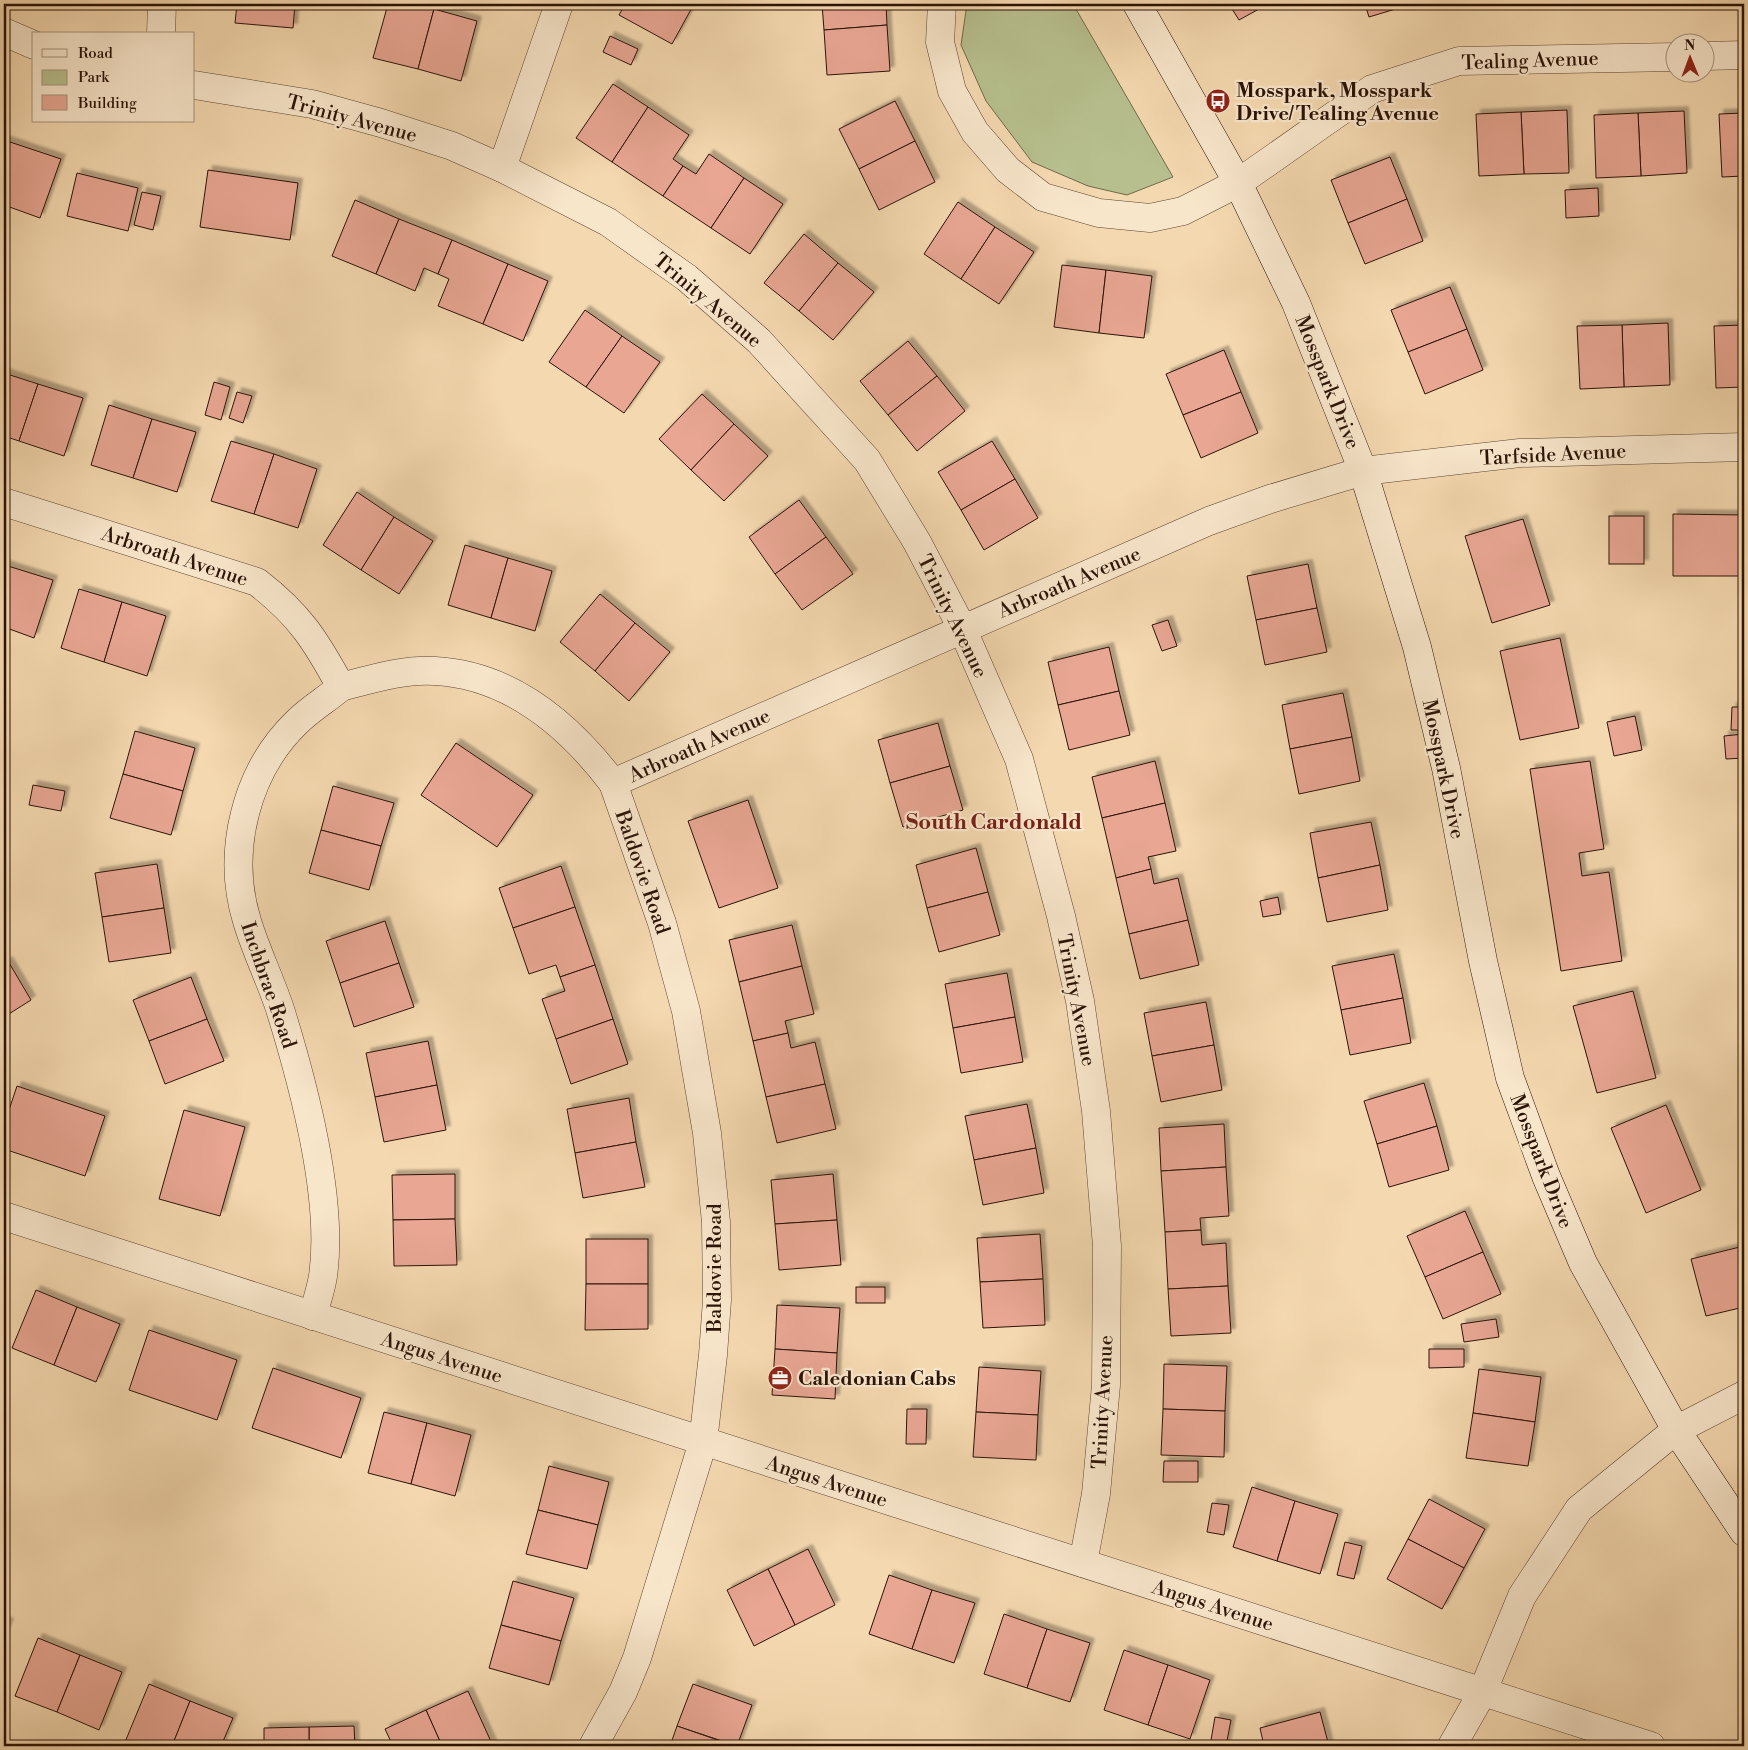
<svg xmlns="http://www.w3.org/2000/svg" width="1748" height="1750" font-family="'Libre Bodoni',serif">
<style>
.green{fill:#b7bf8e;stroke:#71694a}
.building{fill:#e8a693;stroke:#2b1307;filter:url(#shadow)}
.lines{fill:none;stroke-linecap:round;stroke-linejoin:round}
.street-casing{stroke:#5d4431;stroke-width:29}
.secondary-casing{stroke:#2b1307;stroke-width:29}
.street{stroke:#f8e6cb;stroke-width:28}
.secondary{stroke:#f8e6cb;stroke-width:28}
.labels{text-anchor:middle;stroke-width:4.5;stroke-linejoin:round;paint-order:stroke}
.street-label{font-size:20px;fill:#2b1307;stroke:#f8e6cb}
.poi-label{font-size:20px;font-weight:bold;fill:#2b1307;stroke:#f8e6cb;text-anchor:start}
.quarter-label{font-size:22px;font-weight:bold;fill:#7a1f14;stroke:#f8e6cb}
</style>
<defs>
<filter id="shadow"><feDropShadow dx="4.5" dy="-4.5" stdDeviation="1" flood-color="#0004"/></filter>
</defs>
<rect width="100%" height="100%" fill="#f4d8af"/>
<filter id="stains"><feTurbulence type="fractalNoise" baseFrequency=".004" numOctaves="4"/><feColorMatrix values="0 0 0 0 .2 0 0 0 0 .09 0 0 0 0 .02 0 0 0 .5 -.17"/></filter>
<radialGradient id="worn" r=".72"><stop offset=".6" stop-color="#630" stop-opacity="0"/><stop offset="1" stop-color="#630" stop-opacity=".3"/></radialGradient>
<path class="green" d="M967,4H1073L1173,177L1127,195L1088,186L1032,162L986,101L961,45Z"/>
<g class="building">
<path d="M237,4H295L293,28L235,23Z"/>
<path d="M388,4H413L434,9L418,69L373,58Z"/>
<path d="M625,4H694L672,44L619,15Z"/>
<path d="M822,4H886L887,25L824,30Z"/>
<path d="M1229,4H1268L1239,20Z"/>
<path d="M1365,4H1412L1369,17Z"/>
<path d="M434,9L477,21L461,81L418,69Z"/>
<path d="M887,25L890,71L827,75L824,30Z"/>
<path d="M610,36L638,49L631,65L603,52Z"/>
<path d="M613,84L648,107L612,162L576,138Z"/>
<path d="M895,101L915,141L859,169L839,129Z"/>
<path d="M648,107L689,135L673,159L683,166L663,196L612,162Z"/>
<path d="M1567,110L1569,173L1524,174L1521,112Z"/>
<path d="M1684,111L1687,173L1641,176L1638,113Z"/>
<path d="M1521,112L1524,174L1479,176L1476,114Z"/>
<path d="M1638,113L1641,176L1596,178L1594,115Z"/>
<path d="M1744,113V176L1722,177L1719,114Z"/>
<path d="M4,140L61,159L40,218L4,205Z"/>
<path d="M915,141L935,182L879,210L859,169Z"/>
<path d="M709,154L744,178L711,228L663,196L683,166L696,174Z"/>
<path d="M1390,157L1407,199L1348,223L1331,180Z"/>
<path d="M208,170L298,183L290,240L200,227Z"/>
<path d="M77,173L138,188L128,231L67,216Z"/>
<path d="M744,178L783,204L750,254L711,228Z"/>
<path d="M1598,188L1599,216L1566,218L1565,190Z"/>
<path d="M142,192L161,196L153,230L134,225Z"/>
<path d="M1407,199L1423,241L1365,264L1348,223Z"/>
<path d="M355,200L399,219L376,274L332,256Z"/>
<path d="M958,202L995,227L961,279L924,254Z"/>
<path d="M399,219L452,240L438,274L424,268L415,291L376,274Z"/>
<path d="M995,227L1034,252L999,304L961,279Z"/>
<path d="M804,234L838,263L799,311L764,283Z"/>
<path d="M452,240L508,264L483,324L438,306L449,279L438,274Z"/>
<path d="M838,263L874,292L833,340L799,311Z"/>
<path d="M508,264L548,281L523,341L483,324Z"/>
<path d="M1062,265L1106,270L1099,333L1054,327Z"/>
<path d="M1106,270L1152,276L1144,338L1099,333Z"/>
<path d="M1450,287L1467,329L1408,352L1391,310Z"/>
<path d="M585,310L622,336L586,387L549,362Z"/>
<path d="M1668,323L1670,385L1624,387L1622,325Z"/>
<path d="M1622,325L1624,387L1580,389L1577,326Z"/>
<path d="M1744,325V387L1716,388L1714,326Z"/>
<path d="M1467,329L1483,370L1425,394L1408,352Z"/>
<path d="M622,336L660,362L624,413L586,387Z"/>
<path d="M908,341L937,376L888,415L860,381Z"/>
<path d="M1224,350L1241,392L1183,415L1166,374Z"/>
<path d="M4,373L38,384L19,441L4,436Z"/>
<path d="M937,376L965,411L917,451L888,415Z"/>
<path d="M214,382L230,387L221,420L205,415Z"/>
<path d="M38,384L83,398L64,456L19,441Z"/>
<path d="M237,392L252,396L243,423L229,418Z"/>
<path d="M1241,392L1258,433L1201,458L1183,415Z"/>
<path d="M702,394L734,424L691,470L659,439Z"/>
<path d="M109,405L152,419L133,478L91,465Z"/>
<path d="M152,419L196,432L177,492L133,478Z"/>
<path d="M734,424L768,456L724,501L691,470Z"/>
<path d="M231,441L274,454L254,514L211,501Z"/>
<path d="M992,441L1015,479L961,510L938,472Z"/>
<path d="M274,454L317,469L298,528L254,514Z"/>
<path d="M1015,479L1038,518L984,550L961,510Z"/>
<path d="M357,492L394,517L361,570L323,545Z"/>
<path d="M799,500L826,537L775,574L749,537Z"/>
<path d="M1673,514L1744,515V576H1673Z"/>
<rect x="1609" y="516" width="35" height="48"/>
<path d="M394,517L433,541L399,594L361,570Z"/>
<path d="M1523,519L1550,605L1492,623L1465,536Z"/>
<path d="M826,537L853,574L802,610L775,574Z"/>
<path d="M465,545L508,558L491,618L448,605Z"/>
<path d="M508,558L552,571L535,631L491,618Z"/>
<path d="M4,564L8,566L4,579Z"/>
<path d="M1308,564L1317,608L1256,620L1247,576Z"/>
<path d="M8,566L53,580L34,638L4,627V579Z"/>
<path d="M79,589L122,602L104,662L61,648Z"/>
<path d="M600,594L635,623L595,671L560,642Z"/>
<path d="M122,602L166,616L147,676L104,662Z"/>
<path d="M1317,608L1327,652L1265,665L1256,620Z"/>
<path d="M1168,620L1177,646L1162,651L1152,625Z"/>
<path d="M635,623L670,652L629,701L595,671Z"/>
<path d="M1560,638L1579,728L1520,740L1500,651Z"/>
<path d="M1109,647L1119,691L1058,705L1048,662Z"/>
<path d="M1119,691L1130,735L1069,750L1058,705Z"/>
<path d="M1343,693L1352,737L1290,749L1282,705Z"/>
<path d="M1732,707H1744V730H1731Z"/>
<path d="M1635,716L1642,750L1614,756L1607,722Z"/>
<path d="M938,723L950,766L890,783L878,740Z"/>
<path d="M135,731L195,748L183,791L123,774Z"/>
<path d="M1744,734V758L1726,759L1724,736Z"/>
<path d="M1352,737L1360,781L1299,794L1290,749Z"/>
<path d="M456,743L533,795L497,847L421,795Z"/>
<path d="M1155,761L1165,803L1102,818L1092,777Z"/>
<path d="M1590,761L1604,849L1579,853L1582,876L1609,872L1622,961L1561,971L1530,769Z"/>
<path d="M950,766L963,810L903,827L890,783Z"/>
<path d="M123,774L183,791L171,835L110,818Z"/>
<path d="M33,785L65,791L61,811L29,805Z"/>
<path d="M333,786L394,803L381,846L321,830Z"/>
<path d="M748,800L778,888L719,908L688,821Z"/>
<path d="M1165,803L1176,851L1148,857L1151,869L1116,878L1102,818Z"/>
<path d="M1371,822L1380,865L1318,878L1310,833Z"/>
<path d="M321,830L381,846L369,890L309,873Z"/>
<path d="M976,848L988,892L927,908L916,865Z"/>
<path d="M157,864L164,908L102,917L95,873Z"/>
<path d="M1380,865L1388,910L1327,922L1318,878Z"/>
<path d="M561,866L575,907L513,928L499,888Z"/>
<path d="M1151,869L1154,884L1178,878L1188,920L1129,934L1116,878Z"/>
<path d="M988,892L1000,935L939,952L927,908Z"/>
<path d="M1278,897L1281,914L1263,917L1260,901Z"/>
<path d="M575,907L595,965L560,977L556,965L529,974L513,928Z"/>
<path d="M164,908L171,953L109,962L102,917Z"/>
<path d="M1188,920L1199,965L1140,979L1129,934Z"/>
<path d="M385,921L399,963L340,983L326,941Z"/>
<path d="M792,925L802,966L739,982L729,940Z"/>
<path d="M1394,954L1403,998L1341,1010L1332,966Z"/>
<path d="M8,961L31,1000L4,1017V964Z"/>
<path d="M399,963L414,1007L354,1027L340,983Z"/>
<path d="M595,965L613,1019L556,1039L542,999L565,991L560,977Z"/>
<path d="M802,966L814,1014L785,1021L788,1033L753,1041L739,982Z"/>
<path d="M1007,973L1015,1017L953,1028L945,984Z"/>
<path d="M191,977L207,1019L149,1041L133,1000Z"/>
<path d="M1633,991L1656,1078L1597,1093L1573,1006Z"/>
<path d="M1403,998L1411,1043L1350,1055L1341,1010Z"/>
<path d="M1206,1002L1214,1045L1152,1056L1144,1013Z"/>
<path d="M1015,1017L1023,1062L961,1073L953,1028Z"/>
<path d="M207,1019L224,1061L165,1084L149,1041Z"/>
<path d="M613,1019L628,1064L571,1084L556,1039Z"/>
<path d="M788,1033L791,1048L815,1042L825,1084L766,1097L753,1041Z"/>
<path d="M428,1041L437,1085L375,1097L366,1053Z"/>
<path d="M1214,1045L1222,1090L1161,1102L1152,1056Z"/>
<path d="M1424,1083L1437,1126L1377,1144L1364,1101Z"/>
<path d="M825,1084L836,1129L777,1143L766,1097Z"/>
<path d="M437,1085L446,1130L384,1142L375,1097Z"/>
<path d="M17,1086L105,1116L85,1176L4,1149V1125Z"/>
<path d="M629,1098L636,1142L575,1153L567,1109Z"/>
<path d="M1027,1104L1036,1148L974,1160L965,1116Z"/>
<path d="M1666,1105L1701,1190L1646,1213L1611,1128Z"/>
<path d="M184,1110L245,1127L220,1216L159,1199Z"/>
<path d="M1224,1124L1226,1167L1161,1171L1159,1128Z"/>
<path d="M1437,1126L1449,1170L1389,1187L1377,1144Z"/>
<path d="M636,1142L645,1187L583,1198L575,1153Z"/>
<path d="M1036,1148L1044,1193L983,1205L974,1160Z"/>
<path d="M1226,1167L1229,1216L1200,1218L1201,1230L1165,1232L1161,1171Z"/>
<path d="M455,1174V1219L393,1220L392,1175Z"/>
<path d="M833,1174L837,1220L775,1224L771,1180Z"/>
<path d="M1465,1211L1483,1252L1425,1277L1407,1236Z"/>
<path d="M455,1219L457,1265L394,1266L393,1220Z"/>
<path d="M837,1220L841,1265L779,1270L775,1224Z"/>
<path d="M1201,1230L1202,1245L1226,1243L1228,1286L1168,1289L1165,1232Z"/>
<path d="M1040,1234L1043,1279L980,1282L977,1238Z"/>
<rect x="586" y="1239" width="62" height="45"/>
<path d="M1744,1246V1307L1706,1316L1691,1259Z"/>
<path d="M1483,1252L1501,1294L1443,1319L1425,1277Z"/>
<path d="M1043,1279L1045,1325L983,1328L980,1282Z"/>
<path d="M586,1284H648V1329L585,1330Z"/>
<path d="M1228,1286L1231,1333L1171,1336L1168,1289Z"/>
<rect x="856" y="1287" width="29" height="16"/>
<path d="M36,1290L77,1307L54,1365L12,1348Z"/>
<path d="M777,1305L840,1308L837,1353L775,1349Z"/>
<path d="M77,1307L120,1324L96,1382L54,1365Z"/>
<path d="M1496,1319L1499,1337L1464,1342L1461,1324Z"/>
<path d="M149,1330L237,1360L217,1420L129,1390Z"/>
<path d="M775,1349L837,1353L835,1399L772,1395Z"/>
<path d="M1429,1349H1464V1367L1429,1368Z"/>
<path d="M1164,1364L1227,1366L1225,1411L1163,1409Z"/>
<path d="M979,1367L1041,1371L1038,1415L976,1412Z"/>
<path d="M273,1368L361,1398L341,1458L252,1428Z"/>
<path d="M1479,1369L1541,1377L1535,1422L1473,1413Z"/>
<path d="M907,1409H927L926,1444H906Z"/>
<path d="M1163,1409L1225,1411L1224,1457L1161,1455Z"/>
<path d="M384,1412L427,1423L411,1484L368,1473Z"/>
<path d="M976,1412L1038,1415L1036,1460L973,1457Z"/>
<path d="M1473,1413L1535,1422L1528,1466L1466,1458Z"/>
<path d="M427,1423L471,1435L455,1496L411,1484Z"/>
<path d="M1164,1461H1198V1482H1163Z"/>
<path d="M549,1466L609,1482L598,1525L538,1510Z"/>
<path d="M1252,1487L1295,1501L1277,1561L1233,1547Z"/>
<path d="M1429,1499L1485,1529L1464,1568L1408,1539Z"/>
<path d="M1295,1501L1338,1514L1320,1574L1277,1561Z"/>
<path d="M1212,1503L1229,1505L1224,1535L1207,1532Z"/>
<path d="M538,1510L598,1525L587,1569L526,1554Z"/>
<path d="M1408,1539L1464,1568L1442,1609L1387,1579Z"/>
<path d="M1345,1542L1362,1546L1354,1579L1337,1575Z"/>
<path d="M808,1549L835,1605L795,1625L768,1569Z"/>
<path d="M768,1569L795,1625L754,1646L727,1590Z"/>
<path d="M889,1575L932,1590L912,1649L869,1634Z"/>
<path d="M513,1581L574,1598L561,1641L501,1625Z"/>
<path d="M932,1590L975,1603L954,1663L912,1649Z"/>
<path d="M1004,1614L1047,1629L1027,1688L984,1674Z"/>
<path d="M4,1621L9,1623L4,1635Z"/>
<path d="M501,1625L561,1641L549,1685L489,1668Z"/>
<path d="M1047,1629L1090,1643L1070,1702L1027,1688Z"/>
<path d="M38,1638L80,1655L57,1712L15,1696Z"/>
<path d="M1124,1650L1168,1665L1148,1725L1104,1710Z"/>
<path d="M80,1655L122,1672L99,1730L57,1712Z"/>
<path d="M1168,1665L1210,1680L1190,1739L1148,1725Z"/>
<path d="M149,1684L190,1701L172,1746H135L125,1742Z"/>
<path d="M693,1684L752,1705L737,1746L677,1726Z"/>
<path d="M468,1691L493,1746H442L426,1710Z"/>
<path d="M190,1701L233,1718L221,1746H172Z"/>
<path d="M426,1710L442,1746H393L385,1729Z"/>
<path d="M1320,1712L1329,1746H1264L1260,1728Z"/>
<path d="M1215,1717L1231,1720L1226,1746H1210Z"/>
<path d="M354,1726L355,1746H309V1727Z"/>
<path d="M677,1726L735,1746H670Z"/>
<path d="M309,1727V1746H264V1728Z"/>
</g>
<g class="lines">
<defs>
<g id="street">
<path d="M942,4L940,42L952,91L975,132L1008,170L1043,197L1099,213L1150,218L1183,211L1238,183L1372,89L1459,61L1676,57"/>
<path d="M4,32L34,45"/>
<path d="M161,34L162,4"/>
<path d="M1706,56L1744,55"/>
<path d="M194,85L312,104L381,123L452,146L502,168L608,222L687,278L759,341L867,460L917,542L962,628L1019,759L1061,916L1080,1001L1096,1111L1107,1246L1106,1385L1096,1494L1083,1563"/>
<path d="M502,168L559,4"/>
<path d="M4,502L257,582C300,615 316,641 341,687C372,679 403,669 435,671C511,675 569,725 613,783L1209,521L1270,499L1363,471L1520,453L1744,447"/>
<path d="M4,1216L1651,1746"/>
<path d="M313,1316C316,1303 321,1289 323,1276C334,1199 303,1083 280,1009C270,979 256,951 247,921C226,853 245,772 297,722C310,709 327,699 341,687"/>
<path d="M593,1746L623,1692L637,1658L703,1442L713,1355L717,1300L716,1222L707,1133L686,1011L662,923L613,783"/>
<path d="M1452,1746L1482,1693L1522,1596L1579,1509L1676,1430L1744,1395"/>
</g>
<path id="secondary" d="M1137,4L1238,183L1296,303L1363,471L1417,647L1446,768L1483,961L1510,1078L1546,1176L1583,1263L1676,1430L1744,1532"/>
</defs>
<use href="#street" class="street-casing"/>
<use href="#secondary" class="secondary-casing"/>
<use href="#street" class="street"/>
<use href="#secondary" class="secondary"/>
</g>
<defs>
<symbol id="bus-disc" viewBox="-11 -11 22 22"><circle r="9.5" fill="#8f2418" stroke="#f8e6cb"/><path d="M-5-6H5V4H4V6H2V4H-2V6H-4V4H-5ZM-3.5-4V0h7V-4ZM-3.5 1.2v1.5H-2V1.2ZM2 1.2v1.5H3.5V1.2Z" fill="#fff"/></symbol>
<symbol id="office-disc" viewBox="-11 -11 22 22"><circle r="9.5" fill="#8f2418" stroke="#f8e6cb"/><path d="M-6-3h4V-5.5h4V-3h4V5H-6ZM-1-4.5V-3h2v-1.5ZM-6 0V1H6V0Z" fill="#fff"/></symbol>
</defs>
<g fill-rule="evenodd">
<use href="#bus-disc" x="1204" y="87" width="28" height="28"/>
<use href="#office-disc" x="766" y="1364" width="28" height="28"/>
</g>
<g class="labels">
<g class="street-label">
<text transform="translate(1530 60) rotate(-2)" y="7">Tealing Avenue</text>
<text transform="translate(352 118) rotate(15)" y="7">Trinity Avenue</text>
<text transform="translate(708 300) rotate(40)" y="7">Trinity Avenue</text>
<text transform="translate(1328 382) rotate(68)" y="7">Mosspark Drive</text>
<text transform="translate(1553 454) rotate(-3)" y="7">Tarfside Avenue</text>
<text transform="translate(175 556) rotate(18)" y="7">Arbroath Avenue</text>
<text transform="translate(1069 582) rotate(-23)" y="7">Arbroath Avenue</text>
<text transform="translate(953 616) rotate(64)" y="7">Trinity Avenue</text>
<text transform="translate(699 745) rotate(-24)" y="7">Arbroath Avenue</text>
<text transform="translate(1444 769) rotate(78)" y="7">Mosspark Drive</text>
<text transform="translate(643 872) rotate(71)" y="7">Baldovie Road</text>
<text transform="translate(269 985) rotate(71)" y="7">Inchbrae Road</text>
<text transform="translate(1077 1000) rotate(79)" y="7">Trinity Avenue</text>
<text transform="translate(1542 1161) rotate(69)" y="7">Mosspark Drive</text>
<text transform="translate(714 1268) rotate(-90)" y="7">Baldovie Road</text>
<text transform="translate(442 1357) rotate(18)" y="7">Angus Avenue</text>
<text transform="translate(1102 1402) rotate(-87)" y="7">Trinity Avenue</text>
<text transform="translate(827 1481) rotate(18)" y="7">Angus Avenue</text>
<text transform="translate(1213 1605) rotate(18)" y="7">Angus Avenue</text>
</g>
<g class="poi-label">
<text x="1236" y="97">Mosspark, Mosspark<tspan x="1236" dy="23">Drive/ Tealing Avenue</tspan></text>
<text x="798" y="1385">Caledonian Cabs</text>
</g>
<g class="quarter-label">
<text x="994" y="829">South Cardonald</text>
</g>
</g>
<rect width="1748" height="1750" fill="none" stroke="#f4d8af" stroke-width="20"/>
<rect x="5" y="5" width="1738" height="1740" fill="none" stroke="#2b1307" stroke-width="2.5"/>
<rect x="10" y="10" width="1728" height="1730" fill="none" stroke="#2b1307"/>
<rect x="32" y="32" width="162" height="90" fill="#f8e6cb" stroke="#a6927d"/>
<rect x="42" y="49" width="25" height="8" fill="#f8e6cb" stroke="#a6927d"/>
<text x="78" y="58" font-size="15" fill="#2b1307">Road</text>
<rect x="42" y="70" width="25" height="15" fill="#b7bf8e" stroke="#a6927d"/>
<text x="78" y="82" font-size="15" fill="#2b1307">Park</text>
<rect x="42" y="95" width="25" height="15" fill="#e8a693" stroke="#a6927d"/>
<text x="78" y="108" font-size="15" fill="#2b1307">Building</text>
<g transform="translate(1690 58) rotate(359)"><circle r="24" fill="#f8e6cb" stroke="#a6927d"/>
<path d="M0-4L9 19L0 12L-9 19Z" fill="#8f2418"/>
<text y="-8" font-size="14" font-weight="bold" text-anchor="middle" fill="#2b1307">N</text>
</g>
<rect width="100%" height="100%" filter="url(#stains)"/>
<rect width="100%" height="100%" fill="url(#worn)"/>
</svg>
